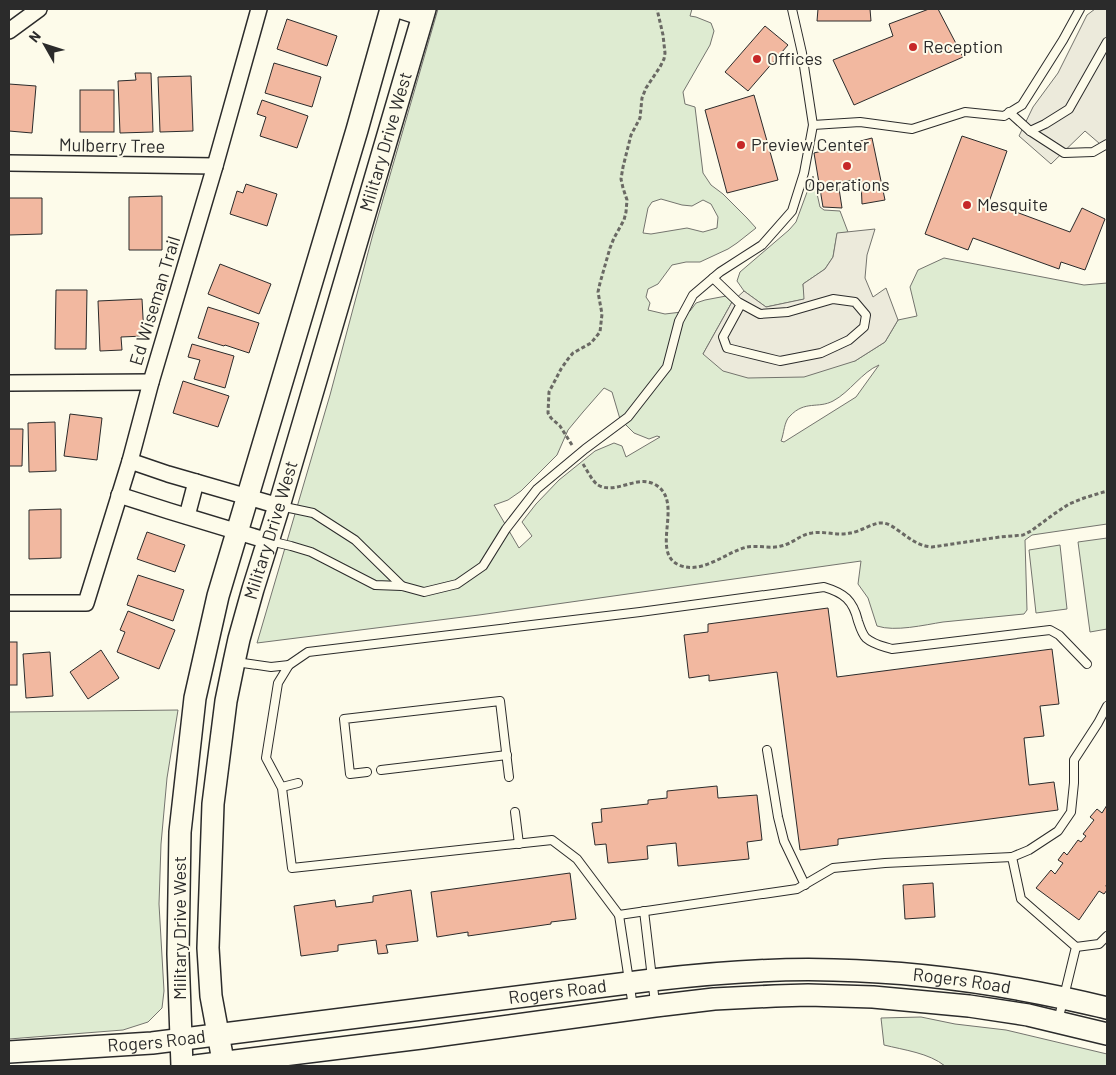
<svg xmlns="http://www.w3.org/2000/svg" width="1116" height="1075" font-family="Barlow,sans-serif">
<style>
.green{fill:#deebd1;stroke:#74746e;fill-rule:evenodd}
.parking{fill:#eceadb;stroke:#74746e}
.building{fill:#f2b8a0;stroke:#2b2b2b}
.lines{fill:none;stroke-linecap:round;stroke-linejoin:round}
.lane-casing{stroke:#2b2b2b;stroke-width:10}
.street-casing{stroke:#2b2b2b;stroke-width:18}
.secondary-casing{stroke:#2b2b2b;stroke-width:24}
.path{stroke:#6a6964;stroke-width:3;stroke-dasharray:4 2.5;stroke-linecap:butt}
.lane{stroke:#fdfbea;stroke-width:8}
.street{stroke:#fdfbea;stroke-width:15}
.secondary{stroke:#fdfbea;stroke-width:21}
.poi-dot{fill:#c62828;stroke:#fdfbea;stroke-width:2}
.labels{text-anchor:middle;stroke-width:4;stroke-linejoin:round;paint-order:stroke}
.poi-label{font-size:18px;fill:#2b2b2b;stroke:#fdfbea;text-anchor:start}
.street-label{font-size:18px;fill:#2b2b2b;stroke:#fdfbea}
</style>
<rect width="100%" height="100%" fill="#fdfbea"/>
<g class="green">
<path d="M438,9H692L690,16L696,17L711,23L714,31L710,45L683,92L685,104L695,107L703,173L711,185L723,194L747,218L756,228L737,243L728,249L700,262H686L672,265L658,284L648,289L646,297L650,303L648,310L665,314L690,311L696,303L705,300L726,296L732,302L703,354L855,361L885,342L898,320L917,316L910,287L918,270L944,258L1084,285L1107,283V524L1032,535L1025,540L1027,610L1024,614C997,617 970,619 943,622C924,625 895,632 877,626L868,598L858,584L861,561L479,615L257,643L330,395L373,234ZM661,199L682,205L692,206L703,200L711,204L718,217L717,228L703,232L687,228L651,234L643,233L648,208L652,202ZM879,365L856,397L784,442L781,441C784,434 784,421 790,416C805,400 818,409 833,401C850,392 862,372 879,365ZM604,388L612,392L620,419L634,433L649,439L657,436L660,437L626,457L622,446L614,443L595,451L559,480L536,504L522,522L532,536L519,548L494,505L508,500L521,491L557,455L568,430L583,412Z"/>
<path d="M813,176L820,207L824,210L840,211L848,232L837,234L833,257L825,269L803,284L805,299L766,307L744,291L737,281L740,272L789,230L796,222Z"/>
<path d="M1107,538V629L1090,632L1078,542Z"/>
<path d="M1060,545L1067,609L1036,613L1029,550Z"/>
<path d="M178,710L167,778L161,844L159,904L164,991L162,1008L148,1022L123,1030L9,1039V712Z"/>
<path d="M921,1017L955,1024L1006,1030L1107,1054V1066H945C929,1053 904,1050 884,1045L881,1018Z"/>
</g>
<g class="parking">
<path d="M1095,9H1107V150L1085,131L1051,164L1019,136L1033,107L1058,73L1087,15Z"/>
<path d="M875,229L867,255L865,278L873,297L886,288L898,320L885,342L855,361L804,377L748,378L723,371L703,354L732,302L744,291L766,307L804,299L803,284L825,269L833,257L837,233Z"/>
</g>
<g class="building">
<path d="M818,9H870L871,21H817Z"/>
<path d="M929,9H938L963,57L854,105L833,60L893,36L889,24Z"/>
<path d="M287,19L337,36L327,66L277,49Z"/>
<path d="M765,26L788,45L748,91L725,72Z"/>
<path d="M274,63L321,77L312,107L265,93Z"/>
<path d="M135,73H151L153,132L120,133L118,81L136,80Z"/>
<path d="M191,76L193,131L160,132L158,77Z"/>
<path d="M9,84L36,86L32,133L9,131Z"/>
<rect x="80" y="90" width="34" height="42"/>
<path d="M754,95L778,180L727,193L705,110Z"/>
<path d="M262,100L308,116L297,148L260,136L266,117L257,114Z"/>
<path d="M962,136L1007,151L989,202L1070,232L1082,208L1105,219L1085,270L1061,262L1059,269L973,238L968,250L925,234Z"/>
<path d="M872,138L885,200L862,204L861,179L838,182L842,208L823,207L814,153Z"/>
<path d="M246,184L277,194L267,226L230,214L237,191L243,193Z"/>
<path d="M162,196V250H129V197Z"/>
<path d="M9,198H42V234L9,235Z"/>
<path d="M220,264L271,284L259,314L208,294Z"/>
<path d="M56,290H87L86,349H55Z"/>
<path d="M142,299L144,336L121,337L122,350L100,351L98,301Z"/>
<path d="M208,307L259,323L249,353L225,345L224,346L198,338Z"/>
<path d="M192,344L234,356L225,388L194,379L200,360L188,357Z"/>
<path d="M183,381L229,396L218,427L173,413Z"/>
<path d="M70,414L102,418L97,460L64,456Z"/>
<path d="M55,422L56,471L29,472L28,423Z"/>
<path d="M9,429H23L22,466H9Z"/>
<path d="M61,509V558L29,559V510Z"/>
<path d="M147,532L185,545L175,572L137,559Z"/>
<path d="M138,575L184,590L173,621L127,605Z"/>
<path d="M828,608L837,677L1052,649L1059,704L1040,706L1044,736L1024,738L1029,785L1054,782L1058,810L838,839V845L800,850L777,672L709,681V675L689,678L684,635L708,632V624Z"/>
<path d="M128,611L175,630L159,669L117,652L125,632L120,630Z"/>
<rect x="9" y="642" width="8" height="43"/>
<path d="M101,650L119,678L88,699L70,672Z"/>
<path d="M50,652L53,696L26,698L23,654Z"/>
<path d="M717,786L718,798L757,795L762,840L747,842L749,859L678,866L676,843L647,846L648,859L608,863L606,844L595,845L592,823L602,822L601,809L648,804V800L667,798V791Z"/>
<path d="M1107,805V884L1106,885L1107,890L1104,894L1099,891L1079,920L1036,888L1051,870L1055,874L1063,863L1058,860L1064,852L1067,855L1078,840L1081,842L1086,836L1083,834L1094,820L1090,817L1097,809L1102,813Z"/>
<path d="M570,873L576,919L551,922V924L468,936V932L437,937L431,892Z"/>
<path d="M933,883L935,917L905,919L903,885Z"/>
<path d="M411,890L418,941L386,945L388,953L378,954L376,940L338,945V951L301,956L294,906L335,900L336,907L373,902V896Z"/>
</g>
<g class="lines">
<defs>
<g id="lane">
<path d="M1009,112L1030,131L1064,153L1093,152L1107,144"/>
<path d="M813,125L860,122L912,129L965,112L1004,116L1022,105L1063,40L1080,9"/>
<path d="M1030,131L1045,124L1069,109L1107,42"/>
<path d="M713,278L738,302L760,314L788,312L833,299L855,302L866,315L864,327L849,340L821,353L780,361L727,348L723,337L741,304"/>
<path d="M280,506L313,513L355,540L402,586"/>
<path d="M270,541L291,546L311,552L375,585L402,586L424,592L457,584L483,566L506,529L537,489L585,449L628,417L667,367L679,321L693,295L720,272L762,245L792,211L804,173L813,125L802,53L792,9"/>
<path d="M236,662L271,667L289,665L278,683L266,758L282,788L292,868L552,840L577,859L619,915L797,889L833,868L885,863L1012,857L1021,899L1076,947L1058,1021"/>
<path d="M289,665L308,652L640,612L824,587C844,593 853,600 858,621C860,627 862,634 866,638C874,645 883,646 892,649L1050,630L1059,635L1087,664"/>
<path d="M767,750L778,817L784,841L805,885"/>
<path d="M381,770L507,755"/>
<path d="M367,772L350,774L344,719L500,701L509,777"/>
<path d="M282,787L298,783"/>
<path d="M515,812L519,844"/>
<path d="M1012,857L1029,850L1058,831L1071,812L1074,783V760L1098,723L1107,706"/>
<path d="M644,911L655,1003"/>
<path d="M619,915L633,1007"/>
<path d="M1076,947L1099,944L1107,936"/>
</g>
<g id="street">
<path d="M395,9L423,18"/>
<path d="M9,31L39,9"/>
<path d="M9,163L215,166"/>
<path d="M9,383L151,382"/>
<path d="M130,461L168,474L279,506"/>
<path d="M119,495L169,511L268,541"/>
<path d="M187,516L196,482"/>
<path d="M9,603H86L130,461L151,382L215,166L259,9"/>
</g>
<g id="secondary">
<path id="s1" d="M9,1052L152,1043L652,980C712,973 773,968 834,970C926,972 1017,986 1107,1008"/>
<path d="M182,1066L178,954L180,832L195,698L218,596L357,130L391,9"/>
<path d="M195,1066L421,1038L655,1006L714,999L775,996L808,995L873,997L969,1006L1028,1015L1107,1034"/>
<path id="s2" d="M224,1066L211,996L208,948L213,804L226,701L234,662L239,639L253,589L279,506L425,9"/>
</g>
</defs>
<use href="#lane" class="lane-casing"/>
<use href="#street" class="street-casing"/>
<use href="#secondary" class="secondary-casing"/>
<g class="path">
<path d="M572,445L560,426L551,418L548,413L549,392L561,369L568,359L573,353L591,343L600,332L602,314L598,292L600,283L610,248L614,238L624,220L626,212L627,200L623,188L621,179L623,167L631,135L640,118L642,98L646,88L660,67L664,59L665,53L663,35L657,9"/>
<path d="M583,464C587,470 592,481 598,485C615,495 636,475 654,484C686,500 649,552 679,565C702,575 726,552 747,547C758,545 770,549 781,546C792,544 801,534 812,533C825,531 838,536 850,533C860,532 874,522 882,523C887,523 892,526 896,529C908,537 917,546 932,547L1000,537L1023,535L1031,531L1054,514L1069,504L1084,498L1107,491"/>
</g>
<use href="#lane" class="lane"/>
<use href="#street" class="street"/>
<use href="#secondary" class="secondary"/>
</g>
<g class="poi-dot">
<circle cx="913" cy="47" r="5"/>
<circle cx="757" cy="59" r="5"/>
<circle cx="741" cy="145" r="5"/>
<circle cx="847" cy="166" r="5"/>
<circle cx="967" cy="205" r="5"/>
</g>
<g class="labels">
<g class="poi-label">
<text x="923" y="53">Reception</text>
<text x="767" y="65">Offices</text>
<text x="751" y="151">Preview Center</text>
<text x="847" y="191" text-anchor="middle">Operations</text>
<text x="977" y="211">Mesquite</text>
</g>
<g class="street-label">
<text dy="6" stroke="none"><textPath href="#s2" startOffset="949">Military Drive West</textPath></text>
<text transform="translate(112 146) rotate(1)" y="6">Mulberry Tree</text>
<text transform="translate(155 301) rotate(-73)" y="6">Ed Wiseman Trail</text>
<text dy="6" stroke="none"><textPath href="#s2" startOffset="544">Military Drive West</textPath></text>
<text transform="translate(180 928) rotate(-90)" y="6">Military Drive West</text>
<text dy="6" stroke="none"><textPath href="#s1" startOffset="958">Rogers Road</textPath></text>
<text dy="6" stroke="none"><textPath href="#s1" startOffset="552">Rogers Road</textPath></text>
<text dy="6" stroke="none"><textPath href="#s1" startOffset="148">Rogers Road</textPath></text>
</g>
</g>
<rect width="1116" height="1075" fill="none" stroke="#2b2b2b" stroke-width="20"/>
<g transform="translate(45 45) rotate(309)" stroke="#fdfbea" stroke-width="4" paint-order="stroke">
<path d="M0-4L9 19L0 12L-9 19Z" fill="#2b2b2b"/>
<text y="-8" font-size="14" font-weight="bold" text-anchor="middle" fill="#2b2b2b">N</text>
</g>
</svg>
